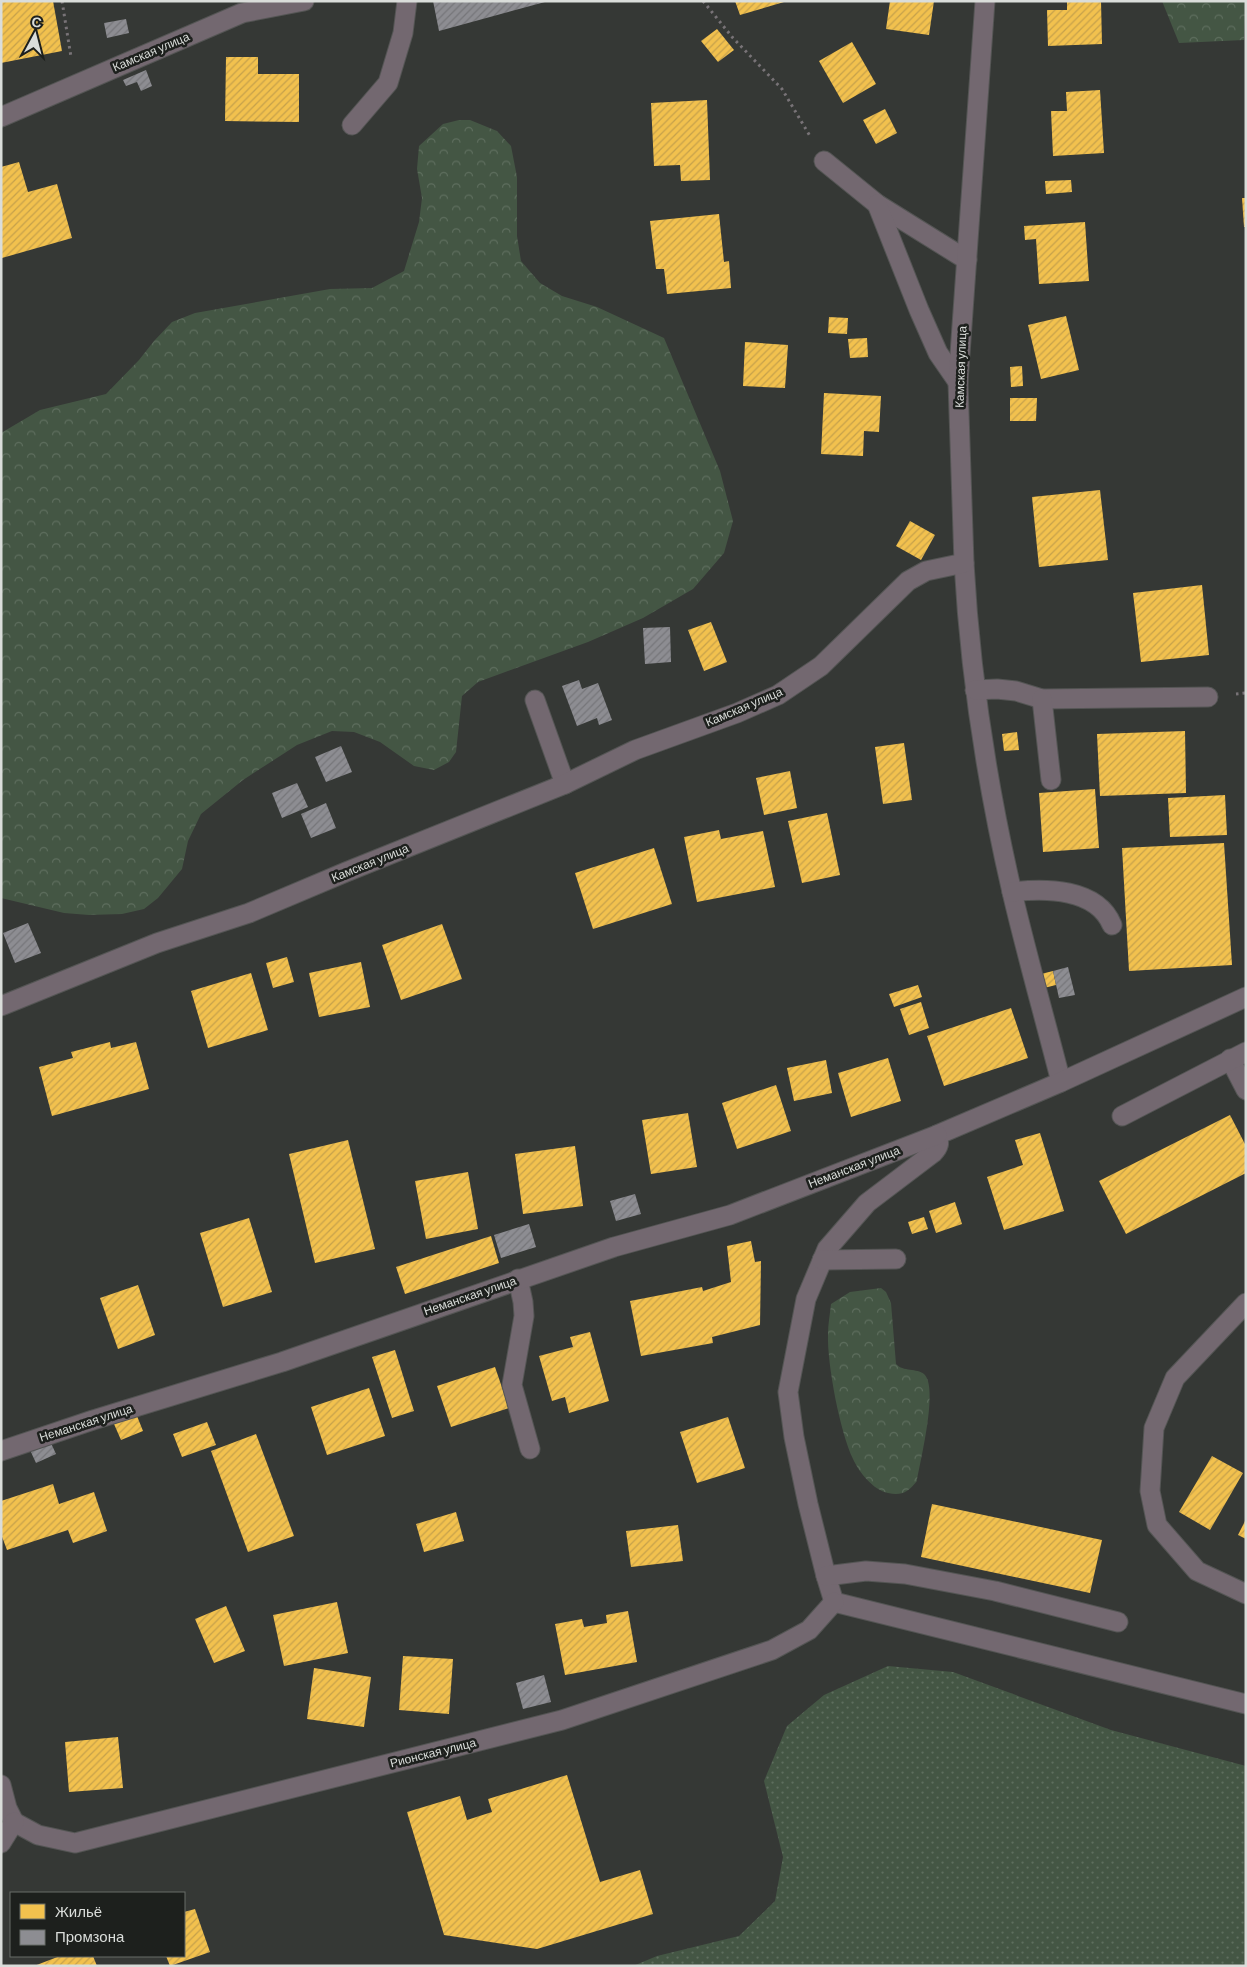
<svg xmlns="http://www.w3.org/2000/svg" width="1247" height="1967" font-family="Barlow,sans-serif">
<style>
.grass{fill:url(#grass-dots)}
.forest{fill:url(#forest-crowns)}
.homes{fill:url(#homes-hatch)}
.industry{fill:url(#industry-hatch)}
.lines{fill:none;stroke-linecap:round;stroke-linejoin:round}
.service-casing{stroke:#545554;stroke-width:21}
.path{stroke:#787377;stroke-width:3;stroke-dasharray:2.5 4;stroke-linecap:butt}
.service{stroke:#736870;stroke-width:19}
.labels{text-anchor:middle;stroke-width:5;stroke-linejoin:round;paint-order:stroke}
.street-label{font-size:12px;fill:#daddda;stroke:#1d201d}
</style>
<defs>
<pattern id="grass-dots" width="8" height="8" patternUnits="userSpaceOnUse" patternTransform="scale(1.25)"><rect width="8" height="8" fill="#445644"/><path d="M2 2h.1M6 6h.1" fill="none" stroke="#5e6e5e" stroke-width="1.8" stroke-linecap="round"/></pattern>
<pattern id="forest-crowns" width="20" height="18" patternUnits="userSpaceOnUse" patternTransform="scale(1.25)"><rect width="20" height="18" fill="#445644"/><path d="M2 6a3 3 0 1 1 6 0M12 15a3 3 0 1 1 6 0" fill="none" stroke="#5e6e5e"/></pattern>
<pattern id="homes-hatch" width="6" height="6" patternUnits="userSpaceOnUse" patternTransform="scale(1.25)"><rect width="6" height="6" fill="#f2c14e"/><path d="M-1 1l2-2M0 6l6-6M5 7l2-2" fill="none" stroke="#c6a14b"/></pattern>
<pattern id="industry-hatch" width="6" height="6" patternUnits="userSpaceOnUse" patternTransform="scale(1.25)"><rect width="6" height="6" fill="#8d8d92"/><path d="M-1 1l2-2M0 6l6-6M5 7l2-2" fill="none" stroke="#76767a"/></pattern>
</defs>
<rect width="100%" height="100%" fill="#353835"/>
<path class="grass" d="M888,1666L953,1672L1111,1730L1246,1766V1966H633L657,1956L739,1936L775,1901L783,1857L764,1781L787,1726L824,1695Z"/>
<g class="forest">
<path d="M1162,1H1246L1244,40L1179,43Z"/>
<path d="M459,120H470L497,131L511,146L517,177V236L521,261L540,283L562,296L597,307L664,338L720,471L733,521L724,553L693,589L643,618L588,642L478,682L462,696L456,752L449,762L434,770L414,766L380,742L354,732L332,731L297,745L243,780L201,814L188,841L182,869L158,898L144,909L122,914L89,915L64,913L1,898V433L40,410L106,394L139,360L154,341L172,322L195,313L330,289L372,288L404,271L419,222L422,198L417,169L419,146L443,124Z"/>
<path d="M881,1288L886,1292L891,1303L896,1364C903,1372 917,1368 924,1374C939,1387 920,1462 917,1481C908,1492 902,1496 888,1493C873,1490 859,1472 853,1459C840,1432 827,1364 828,1334C828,1324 830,1314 831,1304L850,1292Z"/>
</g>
<g class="homes">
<path d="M1,1H53L62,51L1,63Z"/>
<path d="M735,1H783L784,2L740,15Z"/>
<path d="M890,1H934L929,35L886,29Z"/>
<path d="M1067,1H1101L1102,44L1048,46L1047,10H1067Z"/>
<path d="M717,29L734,50L718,62L701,41Z"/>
<path d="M852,42L876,84L843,103L819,61Z"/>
<path d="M226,57H258V74H299V122L225,121Z"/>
<path d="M1100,90L1104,153L1053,156L1051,111H1067L1066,92Z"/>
<path d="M707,100L710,180L681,181L680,165L654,166L651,103Z"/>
<path d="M885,109L897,133L876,144L863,120Z"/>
<path d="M19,162L28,192L57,184L72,238L2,258L1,167Z"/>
<path d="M1071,180L1072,192L1046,194L1045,181Z"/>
<path d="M1242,198H1246V227H1244Z"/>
<path d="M719,214L724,262L729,261L731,288L667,294L664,269H656L650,221Z"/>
<path d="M1085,222L1089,281L1039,284L1036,239L1025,240L1024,226Z"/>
<path d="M1066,316L1079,370L1041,379L1028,325Z"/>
<path d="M829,317L848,318L847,334L828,333Z"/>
<path d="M867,338L868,357L850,358L848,339Z"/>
<path d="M745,342L788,345L785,388L743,386Z"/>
<path d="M1022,366L1023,386L1011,387L1010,367Z"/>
<path d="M824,393L881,396L879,432L864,431L863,456L821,454Z"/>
<path d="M1010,398H1037L1036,421H1010Z"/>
<path d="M1100,490L1108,560L1039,567L1032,497Z"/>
<path d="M910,521L935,535L921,560L896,546Z"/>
<path d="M1202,585L1209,655L1141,662L1133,593Z"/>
<path d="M711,622L727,662L704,671L688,630Z"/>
<path d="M1185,731L1186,793L1100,796L1097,734Z"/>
<path d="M1017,732L1019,750L1004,751L1002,734Z"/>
<path d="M904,743L912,800L883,804L875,747Z"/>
<path d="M790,771L797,808L764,815L756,778Z"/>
<path d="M1095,789L1099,848L1043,852L1039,793Z"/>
<path d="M1225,795L1227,835L1170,837L1168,798Z"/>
<path d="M827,813L840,875L802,883L788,821Z"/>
<path d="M719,830L721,839L763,831L775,887L697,902L684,837Z"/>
<path d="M1224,843L1232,965L1129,971L1122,848Z"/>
<path d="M654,848L672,904L593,929L575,873Z"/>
<path d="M442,924L462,979L401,1000L382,945Z"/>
<path d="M287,957L294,982L273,988L266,963Z"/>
<path d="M361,962L370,1007L319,1017L309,973Z"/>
<path d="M1053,971L1056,985L1044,988L1041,974Z"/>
<path d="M251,973L268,1030L208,1048L191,991Z"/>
<path d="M918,985L922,997L894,1007L889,994Z"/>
<path d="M921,1002L929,1028L909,1035L900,1009Z"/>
<path d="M1011,1008L1028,1058L944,1086L927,1036Z"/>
<path d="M110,1042L111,1048L136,1042L149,1089L52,1116L39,1067L73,1058L71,1052Z"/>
<path d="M888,1058L901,1101L851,1117L838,1073Z"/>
<path d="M826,1060L832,1093L794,1101L787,1068Z"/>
<path d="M776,1085L791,1131L737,1149L722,1103Z"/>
<path d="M688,1113L697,1167L651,1174L642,1120Z"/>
<path d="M1230,1115L1246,1146V1173L1126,1234L1099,1181Z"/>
<path d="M1040,1133L1064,1211L1004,1230L987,1177L1023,1165L1015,1140Z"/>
<path d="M348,1140L375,1249L315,1263L289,1154Z"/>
<path d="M575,1146L583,1206L523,1214L515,1154Z"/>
<path d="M468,1172L478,1229L426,1239L415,1181Z"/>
<path d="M955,1202L962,1224L936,1233L929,1211Z"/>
<path d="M924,1217L928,1229L912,1234L908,1222Z"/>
<path d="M249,1218L272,1292L223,1307L200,1233Z"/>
<path d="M491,1236L499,1263L405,1294L396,1267Z"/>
<path d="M751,1241L755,1262L761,1261L760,1325L712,1337L713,1343L641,1356L630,1301L702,1287L703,1291L731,1282L727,1246Z"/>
<path d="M138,1285L155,1335L118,1349L100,1298Z"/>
<path d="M590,1332L609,1401L569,1413L565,1397L552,1401L539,1356L573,1347L570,1337Z"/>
<path d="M395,1350L414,1411L392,1418L372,1357Z"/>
<path d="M495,1367L509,1408L451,1427L437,1386Z"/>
<path d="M369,1388L385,1436L327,1455L311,1407Z"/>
<path d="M137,1416L143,1431L121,1440L114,1424Z"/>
<path d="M728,1417L745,1468L697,1483L680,1432Z"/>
<path d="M207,1422L216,1445L182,1457L173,1434Z"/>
<path d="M256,1434L294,1536L248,1552L211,1451Z"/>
<path d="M1212,1456L1243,1473L1210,1530L1179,1512Z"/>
<path d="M53,1484L59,1504L94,1492L107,1531L73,1543L68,1530L7,1550L1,1534V1501Z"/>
<path d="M932,1504L1102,1540L1090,1593L921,1557Z"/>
<path d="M456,1512L464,1541L424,1552L416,1524Z"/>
<path d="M1246,1519V1539L1238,1535Z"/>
<path d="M678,1525L683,1561L631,1567L626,1531Z"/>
<path d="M337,1602L348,1653L284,1666L273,1615Z"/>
<path d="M226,1606L245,1651L214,1663L195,1619Z"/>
<path d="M628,1611L637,1662L565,1675L555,1624L582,1619L584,1627L607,1623L606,1615Z"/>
<path d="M403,1656L453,1659L449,1714L399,1710Z"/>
<path d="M314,1668L371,1677L364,1727L307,1719Z"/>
<path d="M118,1737L123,1788L69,1792L65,1742Z"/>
<path d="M567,1775L600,1882L640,1870L653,1914L537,1949L444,1935L407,1812L460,1796L467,1820L492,1812L488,1799Z"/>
<path d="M195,1909L210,1952L170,1966L166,1956H184V1912Z"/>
<path d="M60,1956H93L97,1966H34Z"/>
</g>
<g class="industry">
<path d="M433,1H545V2L439,31Z"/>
<path d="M126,19L129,33L107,38L104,23Z"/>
<path d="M146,70L152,86L141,91L137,82L126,86L123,80Z"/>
<path d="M670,627L671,662L645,664L643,628Z"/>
<path d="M579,680L582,689L598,683L612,720L599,725L597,718L577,726L562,686Z"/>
<path d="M341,746L352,772L326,782L315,757Z"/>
<path d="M297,783L308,807L282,818L272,793Z"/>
<path d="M326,803L336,828L311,838L301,814Z"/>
<path d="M28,923L41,953L15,963L3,933Z"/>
<path d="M1068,967L1075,995L1059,998L1053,971Z"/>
<path d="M635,1194L641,1214L616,1221L610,1201Z"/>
<path d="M529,1224L536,1247L501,1258L494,1235Z"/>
<path d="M50,1441L56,1454L36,1463L30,1450Z"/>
<path d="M544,1675L551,1702L523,1709L516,1683Z"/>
</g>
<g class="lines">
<defs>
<g id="service">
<path d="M1,117L242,13L304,1"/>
<path d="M352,125L388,83L403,33L407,1"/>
<path d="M824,161L877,204L967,260"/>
<path d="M877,204L919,310L938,353L958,382"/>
<path d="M964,563C970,673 987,784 1012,892C1027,956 1045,1019 1061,1082"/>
<path d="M975,690L997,689L1016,691L1042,699L1208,697"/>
<path d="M1042,699L1051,780"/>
<path d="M535,700L565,784"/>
<path d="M1012,892C1045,888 1097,888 1112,925"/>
<path d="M1246,997L1061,1082L937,1135C940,1143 939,1147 933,1153L867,1203L827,1249L806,1299L788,1392L794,1437L808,1504L826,1576L834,1602L1246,1704"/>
<path d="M1,1006L157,943L249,913L346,872L565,784L635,750L737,713L778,695L821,666L908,581L926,571L964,563L958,382L985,1"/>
<path d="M1230,1059L1246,1090"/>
<path d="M1122,1116L1246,1052"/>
<path d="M822,1260L896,1259"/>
<path d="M518,1279L523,1302L524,1316L512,1385L530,1449"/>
<path d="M1246,1303L1175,1378L1154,1428L1150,1491L1157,1525L1197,1571L1246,1594"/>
<path d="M1,1451L93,1420L282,1362L614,1247L730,1215L937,1135"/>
<path d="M826,1576L866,1571L905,1574L995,1591L1118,1622"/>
<path d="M1,1785L7,1808L14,1822"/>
<path d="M14,1822L38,1835L75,1843L562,1720L772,1650L809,1630L834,1602"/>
<path d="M1,1843L14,1822"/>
</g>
</defs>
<use href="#service" class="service-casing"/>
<g class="path">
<path d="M62,1L71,57"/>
<path d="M703,1L733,38L782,89L810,136"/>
<path d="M1236,694L1246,693"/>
</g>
<use href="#service" class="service"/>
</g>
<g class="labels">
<g class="street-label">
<text transform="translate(151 52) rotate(-23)" y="4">Камская улица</text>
<text transform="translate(961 367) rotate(-88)" y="4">Камская улица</text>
<text transform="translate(744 707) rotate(-23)" y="4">Камская улица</text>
<text transform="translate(370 863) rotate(-22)" y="4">Камская улица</text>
<text transform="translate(854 1167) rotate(-21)" y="4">Неманская улица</text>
<text transform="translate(470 1296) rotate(-19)" y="4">Неманская улица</text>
<text transform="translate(86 1423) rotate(-18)" y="4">Неманская улица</text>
<text transform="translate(433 1753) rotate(-14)" y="4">Рионская улица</text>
</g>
</g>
<rect width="1247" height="1967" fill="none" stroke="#daddda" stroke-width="5"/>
<rect x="10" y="1892" width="175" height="65" fill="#1d201d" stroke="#696c69"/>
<rect x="20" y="1904" width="25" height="15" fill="#f2c14e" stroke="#696c69"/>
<text x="55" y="1917" font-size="15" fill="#daddda">Жильё</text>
<rect x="20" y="1930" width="25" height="15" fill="#8d8d92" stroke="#696c69"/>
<text x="55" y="1942" font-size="15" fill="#daddda">Промзона</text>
<g transform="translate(35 35) rotate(7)" stroke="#1d201d" stroke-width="4" paint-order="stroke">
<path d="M0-4L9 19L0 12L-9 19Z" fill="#daddda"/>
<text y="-8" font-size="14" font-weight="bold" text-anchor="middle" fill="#daddda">С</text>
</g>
</svg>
